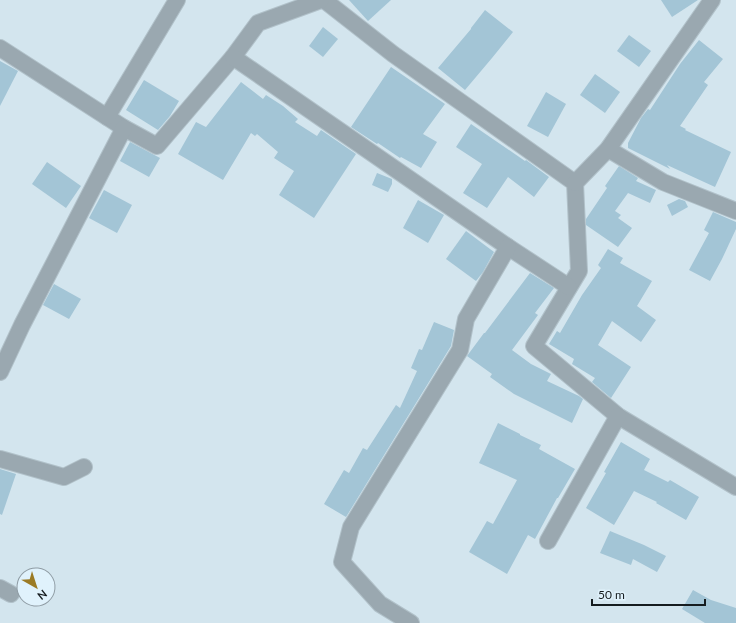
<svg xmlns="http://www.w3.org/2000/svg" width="736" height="623" font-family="Lato,sans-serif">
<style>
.building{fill:#a3c5d6}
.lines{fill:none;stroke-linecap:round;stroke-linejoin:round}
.minor-casing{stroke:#b1c1c9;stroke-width:18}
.minor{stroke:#9aa8b0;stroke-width:16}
</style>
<rect width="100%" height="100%" fill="#d3e5ee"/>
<g class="building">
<path d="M349,0H391L368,21Z"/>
<path d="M661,0H698L672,17Z"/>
<path d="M485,10L513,32L492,58L465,90L438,68L471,29V28Z"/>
<path d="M323,27L338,39L323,57L309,46Z"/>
<path d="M629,35L651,51L639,67L617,51Z"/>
<path d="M699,40L723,59L704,82L708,85L680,126L686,129L685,130L731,152L715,187L667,165L670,169L628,148V143L641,118L648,109L650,110L680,64Z"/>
<path d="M0,61L18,71L0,106Z"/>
<path d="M391,67L445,104L423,134L437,142L421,168L401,157L400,158L378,143L377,144L351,127Z"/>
<path d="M595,74L620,92L605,113L580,95Z"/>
<path d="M144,80L179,101L170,116L158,130L126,110Z"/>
<path d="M241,82L263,99L266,95L283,106L298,119L295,122L317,136L321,130L356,154L314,218L279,195L294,171L274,158L278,152L257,134L255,136L251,133L223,180L178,154L196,122L206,127Z"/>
<path d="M546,92L566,104L548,137L527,126Z"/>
<path d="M471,124L525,161L526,160L549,177L534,197L508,177L487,208L463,193L482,164L456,147Z"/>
<path d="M130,142L160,158L149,177L120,161Z"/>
<path d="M47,162L81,186L66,208L32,184Z"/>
<path d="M619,166L638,178L636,181L656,190L650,203L628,193L615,211L621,215L618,218L632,228L618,247L586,225V219L607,188L605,186Z"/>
<path d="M377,173L392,179V184L388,192L372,185Z"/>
<path d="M104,190L132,205L117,233L89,218Z"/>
<path d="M679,199L685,201L688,207L672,216L667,205Z"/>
<path d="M418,200L444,215L428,243L403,228Z"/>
<path d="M713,212L736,222V229L722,259L710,281L689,270L709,233L704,230Z"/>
<path d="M466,231L494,252L483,272L476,281L446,259Z"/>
<path d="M608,249L623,258L620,263L652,281L637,306L656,320L641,342L612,321L598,345L631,367L611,398L592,382L595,378L572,364L574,359L549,344L557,331L560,333L582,295L601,268L598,265Z"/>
<path d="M530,273L554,288L535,313L538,315L512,350L531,364L551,374L547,381L579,396L583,399L572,423L514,394L490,377L492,374L467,356L484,333H485Z"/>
<path d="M54,284L81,299L69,319L43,305Z"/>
<path d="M434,322L454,330L451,346L346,517L324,504L344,470L349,473L363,448L367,450L396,405L400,408L417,371L411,368L419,349L422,350Z"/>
<path d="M498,423L520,434V435L541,445L539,449L575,469L558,498H557L535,539L528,535L507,574L469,552L487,521L493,524L517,480L479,463Z"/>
<path d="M621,442L650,459L644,470L668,482L670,480L699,497L686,520L656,503L657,502L634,491L614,525L586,508L606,473L604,472Z"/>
<path d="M0,469L16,474L2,515L0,514Z"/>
<path d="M610,531L644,545L666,556L657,572L633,559L631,565L600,553Z"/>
<path d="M693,590L711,600L736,608V623H705L682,609Z"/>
</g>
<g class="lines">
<defs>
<g id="minor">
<path d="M324,0L393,54L575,183L579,271L534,346L618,416L736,487"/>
<path d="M0,48L124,128L157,146L233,57L258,23L321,0"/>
<path d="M233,57L508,247L569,287"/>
<path d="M107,117L177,0"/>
<path d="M608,149L663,182L736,211"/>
<path d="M575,183L608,149L712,0"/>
<path d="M0,372L22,325L124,128"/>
<path d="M0,459L64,477L84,467"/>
<path d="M548,541L618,416"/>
<path d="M0,588L11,594"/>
<path d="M411,623L380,604L342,562L351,527L460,350L466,319L508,247"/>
</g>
</defs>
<use href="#minor" class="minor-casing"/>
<use href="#minor" class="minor"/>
</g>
<g transform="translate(36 587) rotate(141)"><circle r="19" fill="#e0f2fc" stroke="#8f9ca4"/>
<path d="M0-3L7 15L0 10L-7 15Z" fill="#9b7b25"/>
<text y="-6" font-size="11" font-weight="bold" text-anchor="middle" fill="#151c1f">N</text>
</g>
<path d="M592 599v6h113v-6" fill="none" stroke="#151c1f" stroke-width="2"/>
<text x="598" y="599" font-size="12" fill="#151c1f" stroke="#e0f2fc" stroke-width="3" paint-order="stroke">50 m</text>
</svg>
